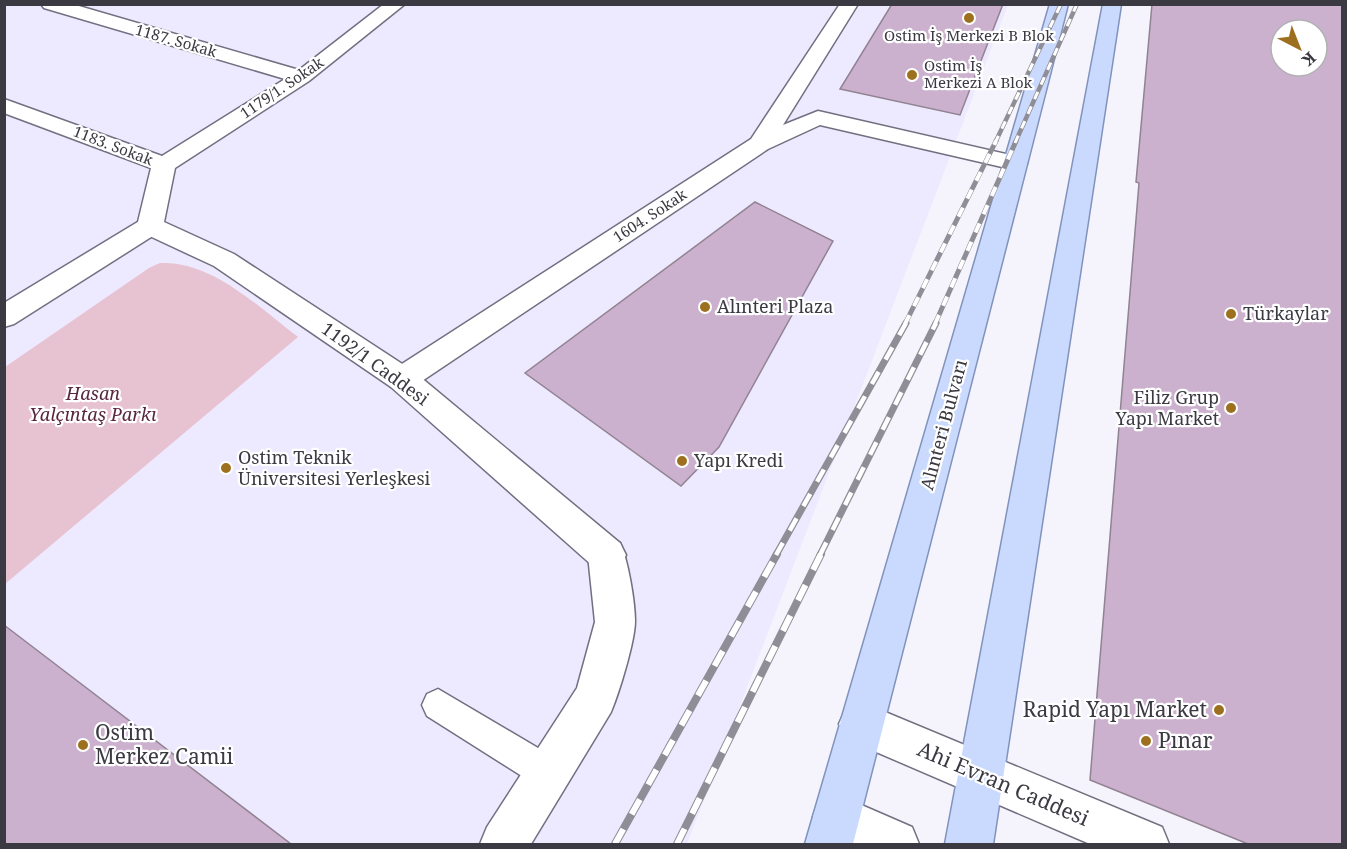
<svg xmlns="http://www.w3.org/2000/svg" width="1347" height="849" font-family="'Noto Serif',serif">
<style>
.built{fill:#ede9ff}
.green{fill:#e7c2d1}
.building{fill:#ccb1cf;stroke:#918392;stroke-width:1.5;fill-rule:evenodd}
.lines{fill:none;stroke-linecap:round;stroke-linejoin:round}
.lane-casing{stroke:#736f81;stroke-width:3}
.street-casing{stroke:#736f81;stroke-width:3}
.secondary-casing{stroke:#736f81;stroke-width:3}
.primary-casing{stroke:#8192bc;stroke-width:3}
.lane{fill:#fff;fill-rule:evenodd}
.street{fill:#fff;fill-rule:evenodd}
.secondary{fill:#fff;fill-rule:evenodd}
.primary{fill:#cadafe;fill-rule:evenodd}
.rail-far3-casing{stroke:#8f8e96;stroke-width:4.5}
.rail-far2-casing{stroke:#8f8e96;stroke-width:5}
.rail-far1-casing{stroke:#8f8e96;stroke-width:7}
.rail-casing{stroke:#8f8e96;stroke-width:8}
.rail-far3{stroke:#fff;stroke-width:3;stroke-dasharray:8;stroke-linecap:butt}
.rail-far2{stroke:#fff;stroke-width:4;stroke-dasharray:10;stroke-linecap:butt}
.rail-far1{stroke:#fff;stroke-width:4.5;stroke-dasharray:14;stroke-linecap:butt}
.rail{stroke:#fff;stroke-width:6;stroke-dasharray:17;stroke-linecap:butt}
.poi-dot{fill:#9c701f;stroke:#fff;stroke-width:2}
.labels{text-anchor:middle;stroke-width:4.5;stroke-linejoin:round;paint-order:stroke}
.far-poi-label{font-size:15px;fill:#3b3a42;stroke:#fff}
.far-street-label{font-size:15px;fill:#3b3a42;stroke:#fff}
.poi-label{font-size:18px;fill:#3b3a42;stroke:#fff;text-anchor:start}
.street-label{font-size:18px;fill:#3b3a42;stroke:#fff}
.park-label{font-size:18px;font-style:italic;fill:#58263e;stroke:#fff}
.near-poi-label{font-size:21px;fill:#3b3a42;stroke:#fff;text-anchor:start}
.near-street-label{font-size:21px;fill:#3b3a42;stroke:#fff}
</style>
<rect width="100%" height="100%" fill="#f5f4fc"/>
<path class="built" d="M5,5H1008L687,844H5Z"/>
<path class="green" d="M160,263C213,261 258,307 298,337L5,584V367L149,268Z"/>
<g class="building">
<path d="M892,4H1003L960,115L840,89Z"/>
<path d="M1152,4H1342V844H1248L1090,780L1139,183L1136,182ZM1281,30H1317V66H1281Z"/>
<path d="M755,202L833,241L719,447L681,486L525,373Z"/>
<path d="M4,625L291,844H4Z"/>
</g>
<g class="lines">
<defs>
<path id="lane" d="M438,689L560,761L564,773L560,785L548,789L536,785L427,716L422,705L427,694Z"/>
<path id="street" d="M41,4H72L299,70L384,4H405L309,81L175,168L164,222L234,254L413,371L620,543L626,555L620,567L607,572L594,567L391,387L214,266L141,232L137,226L151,168L4,113V99L162,156L285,79L44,8Z"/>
<g id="secondary">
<path d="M840,4H858L783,125L818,111L1023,158L1027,163L1023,168L1015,170L820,125L768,149L413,387L402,391L391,387L386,379L391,371L751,139Z"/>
<path d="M150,218L159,220L163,226L159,232L14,324L4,327V303L141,220Z"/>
<path d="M607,538L620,543C628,560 635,602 635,621C635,641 619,693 611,712L531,844H480L487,827L577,688L595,622L588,555L594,543Z"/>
<path d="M861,702L1162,827L1169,844H1090L846,739L839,724L846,709Z"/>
<path d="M836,794L912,827L919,844H843L819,834L813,817L819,800Z"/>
</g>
<g id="primary">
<path d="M1050,4H1068L853,844H805Z"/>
<path d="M1103,4H1121L993,844H945Z"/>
</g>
</defs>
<use href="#lane" class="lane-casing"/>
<use href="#street" class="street-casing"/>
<use href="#secondary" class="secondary-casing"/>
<use href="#primary" class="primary-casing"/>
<use href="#lane" class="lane"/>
<use href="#street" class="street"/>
<use href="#secondary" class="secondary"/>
<use href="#primary" class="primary"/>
<defs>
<g id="rail-far3">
<path d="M995,143L1061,4"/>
<path d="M1015,143L1077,4"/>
</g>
<g id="rail-far2">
<path d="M905,324L996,141"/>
<path d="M935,324L1016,141"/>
</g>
<g id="rail-far1">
<path d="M776,555L906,323"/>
<path d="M820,555L936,323"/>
</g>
<g id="rail">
<path d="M615,844L777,554"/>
<path d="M677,844L821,554"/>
</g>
</defs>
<use href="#rail-far3" class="rail-far3-casing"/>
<use href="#rail-far2" class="rail-far2-casing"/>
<use href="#rail-far1" class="rail-far1-casing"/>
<use href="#rail" class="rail-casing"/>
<use href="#rail-far3" class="rail-far3"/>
<use href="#rail-far2" class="rail-far2"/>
<use href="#rail-far1" class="rail-far1"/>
<use href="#rail" class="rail"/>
</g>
<g class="poi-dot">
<circle cx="969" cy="18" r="6"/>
<circle cx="912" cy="75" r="6"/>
<circle cx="705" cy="307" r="6"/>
<circle cx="1231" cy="314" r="6"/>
<circle cx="1231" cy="408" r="6"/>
<circle cx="682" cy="461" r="6"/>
<circle cx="226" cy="468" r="6"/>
<circle cx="1219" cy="710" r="6"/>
<circle cx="1146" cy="741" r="6"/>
<circle cx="83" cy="745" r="6"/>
</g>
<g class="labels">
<g class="far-poi-label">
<text x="969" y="41">Ostim İş Merkezi B Blok</text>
<text x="924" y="71" text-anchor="start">Ostim İş<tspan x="924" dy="17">Merkezi A Blok</tspan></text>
</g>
<g class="far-street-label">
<text transform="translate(176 41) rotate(16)" y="5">1187. Sokak</text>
<text transform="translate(282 88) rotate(-34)" y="5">1179/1. Sokak</text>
<text transform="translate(113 146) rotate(21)" y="5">1183. Sokak</text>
<text transform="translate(650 216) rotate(-33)" y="5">1604. Sokak</text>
</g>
<g class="poi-label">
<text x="717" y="313">Alınteri Plaza</text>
<text x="1243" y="320">Türkaylar</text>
<text x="1219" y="404" text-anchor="end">Filiz Grup<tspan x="1219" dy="21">Yapı Market</tspan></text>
<text x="238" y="464">Ostim Teknik<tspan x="238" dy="21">Üniversitesi Yerleşkesi</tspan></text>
<text x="694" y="467">Yapı Kredi</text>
</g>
<g class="street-label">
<text transform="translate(375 364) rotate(36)" y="6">1192/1 Caddesi</text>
<text transform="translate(944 425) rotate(-75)" y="6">Alınteri Bulvarı</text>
</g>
<g class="park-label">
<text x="93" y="400">Hasan<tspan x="93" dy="21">Yalçıntaş Parkı</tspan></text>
</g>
<g class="near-poi-label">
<text x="1207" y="717" text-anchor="end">Rapid Yapı Market</text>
<text x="95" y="740">Ostim<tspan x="95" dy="24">Merkez Camii</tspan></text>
<text x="1158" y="748">Pınar</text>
</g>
<g class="near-street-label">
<text transform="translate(1003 784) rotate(23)" y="7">Ahi Evran Caddesi</text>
</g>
</g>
<rect width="1347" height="849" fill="none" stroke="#3b3a42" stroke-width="12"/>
<g transform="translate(1299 48) rotate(138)"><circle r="28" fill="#ffffff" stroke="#b1b0b3" stroke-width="1.5"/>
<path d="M0-4.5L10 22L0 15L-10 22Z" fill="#9c701f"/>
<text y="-9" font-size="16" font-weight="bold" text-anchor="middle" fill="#3b3a42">K</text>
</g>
</svg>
